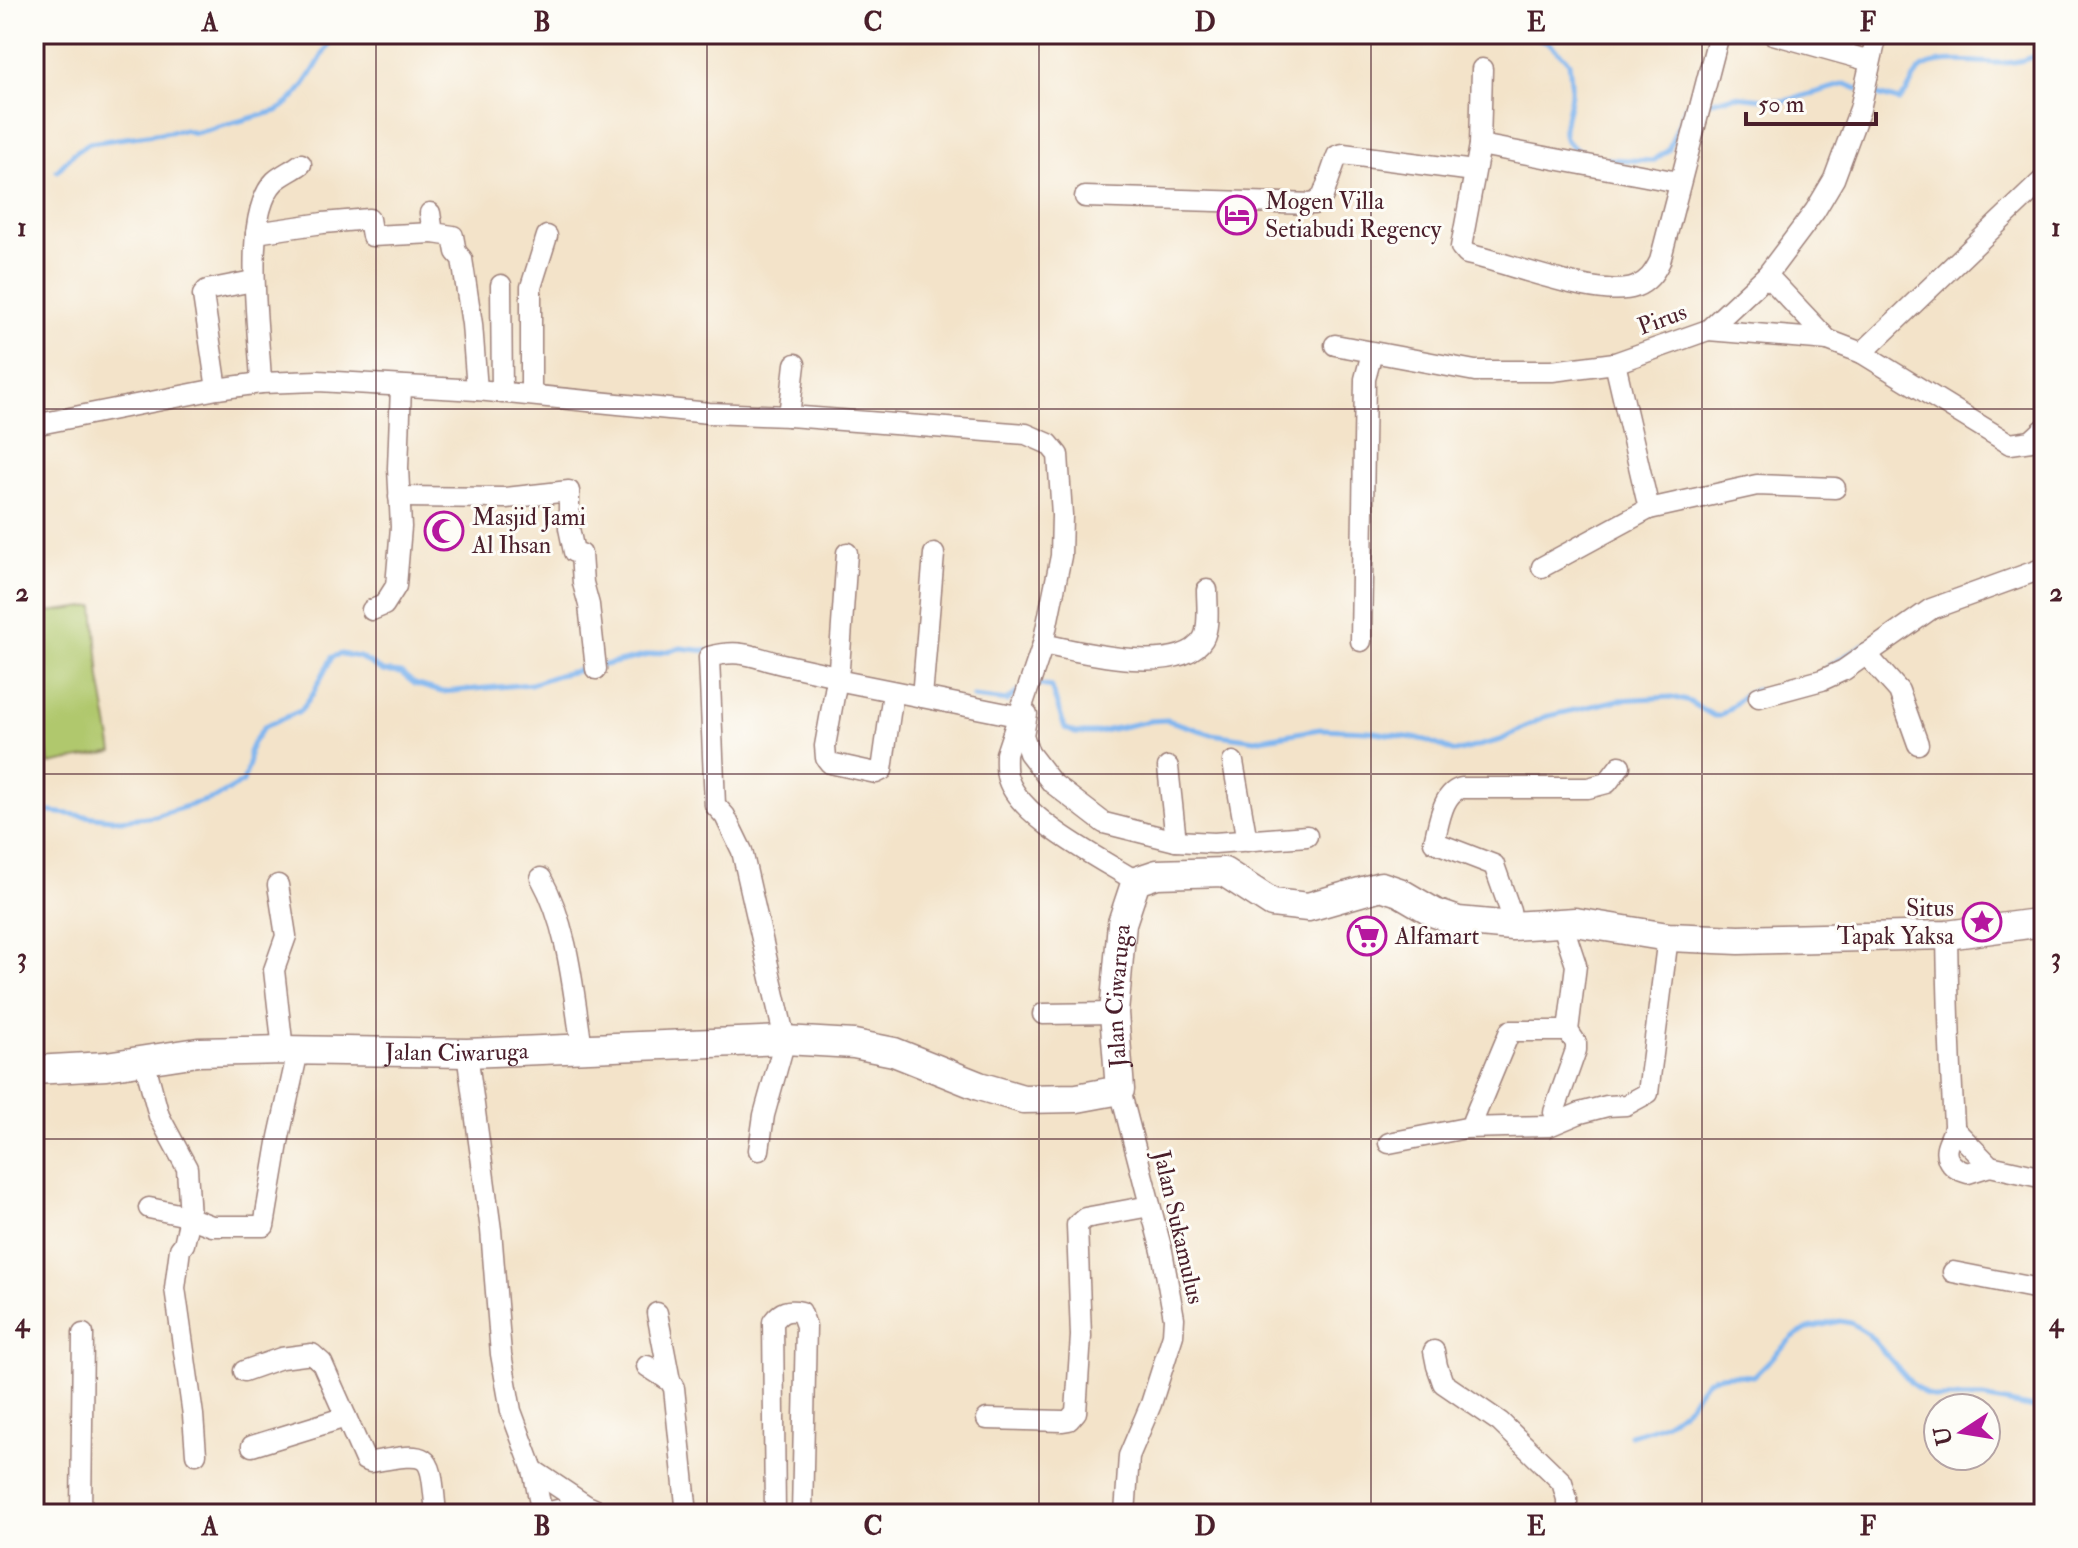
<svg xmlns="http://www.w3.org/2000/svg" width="2078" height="1548" font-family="'IM FELL Double Pica',serif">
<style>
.green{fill:#b0c86d;stroke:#7d744c;stroke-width:2}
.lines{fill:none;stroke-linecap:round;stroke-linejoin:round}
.stream{stroke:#80b6ef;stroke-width:5}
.street-casing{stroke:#9e817a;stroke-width:23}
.secondary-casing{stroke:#9e817a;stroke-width:31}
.street{stroke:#fff;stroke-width:20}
.secondary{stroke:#fff;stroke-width:28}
.grid{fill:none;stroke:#4a1f2b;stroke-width:2;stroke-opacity:0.55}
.labels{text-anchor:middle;stroke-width:6;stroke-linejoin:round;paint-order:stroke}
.poi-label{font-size:24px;fill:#4a1f2b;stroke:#fdfcf7;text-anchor:start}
.street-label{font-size:24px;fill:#4a1f2b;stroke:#fdfcf7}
.neatline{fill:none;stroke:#4a1f2b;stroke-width:3}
.grid-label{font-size:26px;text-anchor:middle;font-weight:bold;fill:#4a1f2b}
</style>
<rect width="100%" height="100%" fill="#fdfcf7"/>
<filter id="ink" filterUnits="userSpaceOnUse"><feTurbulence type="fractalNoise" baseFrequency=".0125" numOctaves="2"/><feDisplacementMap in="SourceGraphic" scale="16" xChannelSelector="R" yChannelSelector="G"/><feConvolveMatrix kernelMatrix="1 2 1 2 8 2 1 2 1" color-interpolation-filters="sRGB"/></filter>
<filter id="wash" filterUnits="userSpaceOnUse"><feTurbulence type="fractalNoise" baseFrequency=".006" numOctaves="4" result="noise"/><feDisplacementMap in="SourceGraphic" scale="32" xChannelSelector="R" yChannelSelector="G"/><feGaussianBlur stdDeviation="1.8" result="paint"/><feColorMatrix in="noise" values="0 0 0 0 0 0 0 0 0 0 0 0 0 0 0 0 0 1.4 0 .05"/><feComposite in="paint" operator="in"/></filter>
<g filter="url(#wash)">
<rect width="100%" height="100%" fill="#f3e3c9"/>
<path class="green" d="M94,606L100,678L113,752L49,764L34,668V614Z"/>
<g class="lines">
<g class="stream">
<path d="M1527,34L1548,42L1569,62C1570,74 1573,87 1570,100C1562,137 1555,142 1595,157"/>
<path d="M1867,92L1899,101C1910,92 1911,79 1920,70C1935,55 1983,64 2001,63C2015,63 2032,58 2044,52"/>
<path d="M1708,102L1735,96L1785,101L1846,84L1858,89"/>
<path d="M1605,159L1653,161L1668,150L1686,106L1694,105"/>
<path d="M57,171L74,153L89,143L184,130L195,133L277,111C304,96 319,59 335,34"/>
<path d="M600,666L681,648L708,651"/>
<path d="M1828,667L1877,636"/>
<path d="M1036,684L1051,687L1065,728L1075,733H1094L1149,721L1167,720L1212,734L1255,740L1320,729L1368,731L1426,740L1455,752L1501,740L1544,717L1618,700L1672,697L1690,702L1714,716H1720L1745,695L1756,690"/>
<path d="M973,697L1007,701L1019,691"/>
<path d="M34,810L120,820L155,816L217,797L243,782L249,764V752L253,743L264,727L300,711L312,695L332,657L341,654L359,657L383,671L401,673L415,684L442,692L531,684L558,675L590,668"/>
<path d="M1630,1435C1656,1428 1671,1423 1690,1403C1697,1395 1700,1384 1710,1379C1724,1373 1739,1375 1754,1376L1793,1337L1809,1328L1840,1321L1851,1323L1867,1333L1911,1383L1926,1395L1935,1398H1984L2044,1410"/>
</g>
</g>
</g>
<g filter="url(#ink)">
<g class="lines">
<defs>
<g id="street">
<path d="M1773,34L1870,61"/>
<path d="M1482,69L1480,145L1461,247L1467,254C1506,262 1600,300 1635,287C1648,282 1654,273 1660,261L1719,34"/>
<path d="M1480,145L1678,182"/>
<path d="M1085,197L1314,204L1323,196L1337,156L1343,154L1474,171"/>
<path d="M430,213L433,233L453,236L456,252L462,259L472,324L477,390"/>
<path d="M256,233L323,223L369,219L372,236L433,233"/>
<path d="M1767,275L1828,340L1862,353L2044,179"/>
<path d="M501,285L502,393"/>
<path d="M1708,330L1828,340"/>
<path d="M1335,345L1475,371H1552L1615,363L1708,330L1767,275L1815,211L1834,179L1860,109L1877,34"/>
<path d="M1862,353L2010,444L2031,441L2044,429"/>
<path d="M1615,363L1649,509"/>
<path d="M261,383C260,336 240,216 275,181C282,175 293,170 301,164"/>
<path d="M217,389L203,295L207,290L253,281"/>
<path d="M531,394V287L547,236"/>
<path d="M789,416L795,364"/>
<path d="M34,425L217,389L261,383L318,381L477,390L709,413L789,416L1026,434L1049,444L1058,455L1062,515L1061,556L1043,644L1006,754C1006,762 1005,771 1008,779C1021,819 1101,859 1136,881"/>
<path d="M399,497L506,498L569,491V528L574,552L581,554L583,583L589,605L596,669"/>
<path d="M847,553L839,668L825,746L826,758L830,763L876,773L882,770L893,692"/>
<path d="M1542,567L1649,509L1757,485L1835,488"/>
<path d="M372,610L384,605L396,586L401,527L398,468L401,386"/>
<path d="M1361,641L1365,379L1372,353"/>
<path d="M1043,644C1079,652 1180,677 1203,639C1210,627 1207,604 1207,590"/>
<path d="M1866,654L1899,691L1918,744"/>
<path d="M837,680L1017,716"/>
<path d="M922,697L934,554"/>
<path d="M1759,697L1822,680L1844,670L1931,609L2044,568"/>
<path d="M1027,714L1023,735L1029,753L1052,783L1104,823L1176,841L1214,843L1307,836"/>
<path d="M1233,762L1247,841"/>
<path d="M1168,767L1176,841"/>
<path d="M541,878C569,928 573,992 582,1048"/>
<path d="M278,885L286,936L274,970L283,1050"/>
<path d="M1512,926L1510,910L1494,865L1434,842C1439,824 1442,792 1462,788H1588L1607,783L1620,766"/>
<path d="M1947,935C1948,998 1950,1061 1954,1124C1955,1136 1942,1145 1948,1159C1952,1167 1960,1171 1968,1173L1990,1166"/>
<path d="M1043,1014L1114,1013"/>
<path d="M467,1053L491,1230L501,1354L511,1411L533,1470L542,1513"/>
<path d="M144,1060L159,1116L187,1168L190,1218L184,1244L180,1249L175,1288L193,1415L196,1454"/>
<path d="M1120,1090L1162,1251L1174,1318L1173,1335L1151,1404L1129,1456L1125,1514"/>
<path d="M1554,1112L1576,1050V1043L1568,1031"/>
<path d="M1473,1120L1510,1031H1568L1576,965L1562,923"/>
<path d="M1954,1129L1990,1166L2044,1178"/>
<path d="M1389,1143L1466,1128L1549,1126L1580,1113L1607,1106L1626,1105L1648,1093L1668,937"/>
<path d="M759,1150L764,1115L785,1040L742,851L725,816L715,805L709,657C741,648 752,657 782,664C800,668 819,672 837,676"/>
<path d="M149,1208L183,1215L212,1226H264L279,1137L298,1051"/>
<path d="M1953,1272L2044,1290"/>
<path d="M657,1313L670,1381"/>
<path d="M1434,1351L1437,1366L1443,1383L1500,1422L1562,1482L1567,1499V1514"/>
<path d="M647,1366L670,1381L674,1388L687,1514"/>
<path d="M244,1371L281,1358L312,1354L322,1363L346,1417L252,1446"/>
<path d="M346,1417L365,1460L371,1462C434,1451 430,1452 436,1514"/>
<path d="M987,1419L1063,1421L1069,1420L1076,1412L1081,1336L1077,1225L1085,1218L1150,1206"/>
<path d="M533,1470L587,1506L605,1514"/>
<path d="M81,1514L83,1334"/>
<path d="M541,1514L558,1510L568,1514"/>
<path d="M775,1514L773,1322C781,1311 788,1309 801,1312L806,1326L802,1514"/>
</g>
<g id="secondary">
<path id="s1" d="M34,1070L106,1066L198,1052L283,1050L467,1053L785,1040L854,1044L894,1052L979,1086L1023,1099L1077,1098L1120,1090L1114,1013L1122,923L1136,881L1157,874L1224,872L1272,903L1308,907L1381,886L1399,892L1435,913L1458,921L1512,926L1575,922L1668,937L1739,940L1947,935L2044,922"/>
</g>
</defs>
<use href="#street" class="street-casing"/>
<use href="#secondary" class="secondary-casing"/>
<use href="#street" class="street"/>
<use href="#secondary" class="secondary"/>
</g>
</g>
<path class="grid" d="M376,34V1514M707,34V1514M1039,34V1514M1371,34V1514M1702,34V1514M34,409H2044M34,774H2044M34,1139H2044"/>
<defs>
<symbol id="hotel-ring" viewBox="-11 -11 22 22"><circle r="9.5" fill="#fdfcf7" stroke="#b5179e" stroke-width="1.5"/><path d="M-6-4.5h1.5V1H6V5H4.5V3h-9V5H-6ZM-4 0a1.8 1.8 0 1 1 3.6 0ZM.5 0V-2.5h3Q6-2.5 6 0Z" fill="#b5179e"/></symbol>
<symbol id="mosque-ring" viewBox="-11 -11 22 22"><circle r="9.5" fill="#fdfcf7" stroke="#b5179e" stroke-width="1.5"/><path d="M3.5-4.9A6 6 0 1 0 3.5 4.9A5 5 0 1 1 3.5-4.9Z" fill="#b5179e"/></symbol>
<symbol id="sight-ring" viewBox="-11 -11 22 22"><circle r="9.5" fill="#fdfcf7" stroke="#b5179e" stroke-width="1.5"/><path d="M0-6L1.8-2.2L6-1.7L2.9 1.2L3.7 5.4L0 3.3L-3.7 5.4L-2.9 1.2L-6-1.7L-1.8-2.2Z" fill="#b5179e"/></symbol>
<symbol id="supermarket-ring" viewBox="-11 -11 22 22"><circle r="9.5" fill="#fdfcf7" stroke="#b5179e" stroke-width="1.5"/><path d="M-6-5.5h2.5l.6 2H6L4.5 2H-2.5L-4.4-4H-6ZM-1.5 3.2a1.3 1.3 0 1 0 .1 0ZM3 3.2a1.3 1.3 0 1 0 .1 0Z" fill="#b5179e"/></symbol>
</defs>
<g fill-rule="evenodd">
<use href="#hotel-ring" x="1215" y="193" width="44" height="44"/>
<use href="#mosque-ring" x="422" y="509" width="44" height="44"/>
<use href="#sight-ring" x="1960" y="900" width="44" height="44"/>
<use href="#supermarket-ring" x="1345" y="914" width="44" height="44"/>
</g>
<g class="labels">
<g class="poi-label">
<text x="1265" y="209">Mogen Villa<tspan x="1265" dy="28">Setiabudi Regency</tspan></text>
<text x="472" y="525">Masjid Jami<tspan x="472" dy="28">Al Ihsan</tspan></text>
<text x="1954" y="916" text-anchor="end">Situs<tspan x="1954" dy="28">Tapak Yaksa</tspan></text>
<text x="1395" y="944">Alfamart</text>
</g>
<g class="street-label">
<text transform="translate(1662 319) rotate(-20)" y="8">Pirus</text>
<text dy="8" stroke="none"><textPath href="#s1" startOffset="1192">Jalan Ciwaruga</textPath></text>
<text dy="8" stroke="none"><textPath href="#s1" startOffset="424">Jalan Ciwaruga</textPath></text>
<text transform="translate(1179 1227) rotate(77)" y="8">Jalan Sukamulus</text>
</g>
</g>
<rect width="2078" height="1548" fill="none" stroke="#fdfcf7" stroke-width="88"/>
<g transform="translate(1962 1432) rotate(258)"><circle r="38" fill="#fdfcf7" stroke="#b5a4a5" stroke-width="2"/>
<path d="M0-6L14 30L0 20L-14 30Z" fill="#b5179e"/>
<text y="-12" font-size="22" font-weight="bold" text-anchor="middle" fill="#4a1f2b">U</text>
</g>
<path d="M1746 112v12h130v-12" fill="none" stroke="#4a1f2b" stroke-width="4"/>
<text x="1758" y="112" font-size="24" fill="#4a1f2b" stroke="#fdfcf7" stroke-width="6" paint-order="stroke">50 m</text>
<rect x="44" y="44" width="1990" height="1460" class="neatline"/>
<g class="grid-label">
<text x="210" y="31">A</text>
<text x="542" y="31">B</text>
<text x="873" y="31">C</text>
<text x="1205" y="31">D</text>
<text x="1536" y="31">E</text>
<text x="1868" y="31">F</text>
<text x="22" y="236">1</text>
<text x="2056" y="236">1</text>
<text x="22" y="601">2</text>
<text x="2056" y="601">2</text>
<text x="22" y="966">3</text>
<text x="2056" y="966">3</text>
<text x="22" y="1331">4</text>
<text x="2056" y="1331">4</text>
<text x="210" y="1535">A</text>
<text x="542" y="1535">B</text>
<text x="873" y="1535">C</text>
<text x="1205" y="1535">D</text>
<text x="1536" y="1535">E</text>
<text x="1868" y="1535">F</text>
</g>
</svg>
